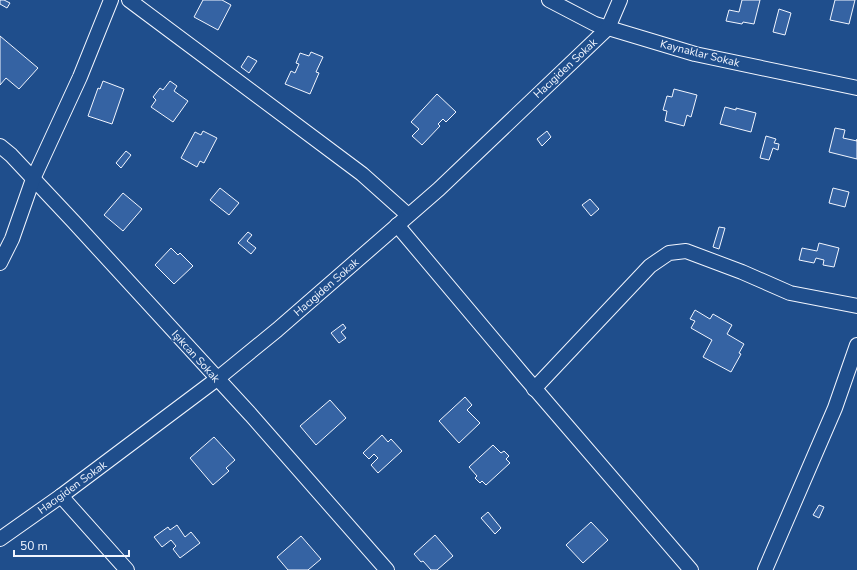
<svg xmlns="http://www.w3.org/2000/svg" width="857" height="570" font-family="'Nunito Sans',sans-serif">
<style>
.building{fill:#3563a3;stroke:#f2f6ff}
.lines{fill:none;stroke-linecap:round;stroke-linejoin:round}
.minor-casing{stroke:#f2f6ff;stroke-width:16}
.minor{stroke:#1f4e8c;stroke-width:14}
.labels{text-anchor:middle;stroke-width:3;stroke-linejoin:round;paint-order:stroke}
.street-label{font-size:11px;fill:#f2f6ff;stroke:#1f4e8c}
</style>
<rect width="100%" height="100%" fill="#1f4e8c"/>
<g class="building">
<path d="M0,0H4L10,3L7,8L0,4Z"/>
<path d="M203,0H222L231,5L218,30L194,17Z"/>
<path d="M742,0H760L754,24L743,22L742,24L726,21L729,10L739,12Z"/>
<path d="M835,0H855L849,24L830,20Z"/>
<path d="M779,9L791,13L785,35L773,32Z"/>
<path d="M0,36L38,68L19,89L6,78L0,85Z"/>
<path d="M311,52L323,57L316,72L319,73L310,94L285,84L291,71L295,73L299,64L296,63L300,53L309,56Z"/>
<path d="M248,56L257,61L249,73L241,67Z"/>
<path d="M103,81L124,89L112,124L88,116L98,88L100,89Z"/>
<path d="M170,81L177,86L174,91L188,101L173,122L151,107L156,100L153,97L160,88L163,90Z"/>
<path d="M674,89L697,95L691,117L687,115L684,126L665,121L667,111L663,110L667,96L672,97Z"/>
<path d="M437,94L456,112L446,122L443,119L438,124L440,126L422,145L412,136L419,129L411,122Z"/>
<path d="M725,107L736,110V108L756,113L751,132L720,124Z"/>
<path d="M835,128L845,130L843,138L857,141V139V159L829,152Z"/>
<path d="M203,131L217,138L204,163L200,161L197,167L181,158L195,132L201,135Z"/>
<path d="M547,131L551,137L542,146L537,139Z"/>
<path d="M766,136L776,139L774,143L779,144L778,150L773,148L769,160L760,158Z"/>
<path d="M126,151L131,155L121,168L116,163Z"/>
<path d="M220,188L239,203L229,215L210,200Z"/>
<path d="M833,188L849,192L845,207L829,203Z"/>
<path d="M123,193L142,209L123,231L104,215Z"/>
<path d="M590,199L599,209L591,216L582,205Z"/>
<path d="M719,227L725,228L719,249L713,247Z"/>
<path d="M248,232L252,235L247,241L256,248L251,254L238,243Z"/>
<path d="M819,243L839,248L834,267L823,265L824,260L816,258L814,263L799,260L802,248L817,251Z"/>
<path d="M171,248L178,255L180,253L193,266L174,284L155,265Z"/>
<path d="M695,310L710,319L713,314L732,325L727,334L744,344L739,353L741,354L731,372L703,357L712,340L691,328L695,321L690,319Z"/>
<path d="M343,324L346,328L341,332L346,338L339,343L331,333Z"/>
<path d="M465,397L472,405L467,410L480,423L459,443L439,421Z"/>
<path d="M330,400L346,418L316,445L300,426Z"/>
<path d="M382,435L388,442L391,439L402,451L378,473L371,465L378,458L374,454L369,459L363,453Z"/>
<path d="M214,437L235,460L226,468L229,471L213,485L190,458Z"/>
<path d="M493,445L501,453L504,451L509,456L506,459L510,463L486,485L482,481L480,483L475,478L477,476L469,467Z"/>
<path d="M819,505L824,507L819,518L813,515Z"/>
<path d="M488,512L501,528L495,534L481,518Z"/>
<path d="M591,522L608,540L583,563L566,545Z"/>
<path d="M177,525L185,537L191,532L200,543L180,558L173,549L176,546L171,540L162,547L154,537L168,527L170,530Z"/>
<path d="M435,535L453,556L437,570H431L423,561L421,562L414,554Z"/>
<path d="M301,536L321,559L308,570H288L277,557Z"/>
</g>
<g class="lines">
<defs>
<g id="minor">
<path d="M129,0L362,174L408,215"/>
<path d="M549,0L595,24L695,54L857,88"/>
<path d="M0,146L11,155L73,221L251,415L387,570"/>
<path d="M397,225L524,376L691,570"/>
<path d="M0,263L12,239L33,179L80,77L111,0"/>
<path d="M534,389L650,266L669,253L686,251L742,272L790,293L857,306"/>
<path d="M61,496L127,570"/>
<path d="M0,539L61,496L217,379L277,330L439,189L608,28L620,0"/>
<path d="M765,570L835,408L857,345"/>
</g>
</defs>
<use href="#minor" class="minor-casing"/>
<use href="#minor" class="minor"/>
</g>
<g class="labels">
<g class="street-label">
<text transform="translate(700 53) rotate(14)" y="4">Kaynaklar Sokak</text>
<text transform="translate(565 68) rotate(-43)" y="4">Hacıgiden Sokak</text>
<text transform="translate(326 287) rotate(-41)" y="4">Hacıgiden Sokak</text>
<text transform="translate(196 356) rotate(48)" y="4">Işıkcan Sokak</text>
<text transform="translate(72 487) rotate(-36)" y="4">Hacıgiden Sokak</text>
</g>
</g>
<path d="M14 550v6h115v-6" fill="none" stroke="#f2f6ff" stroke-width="2"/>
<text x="20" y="550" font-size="12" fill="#f2f6ff" stroke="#1f4e8c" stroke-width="3" paint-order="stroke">50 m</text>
</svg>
